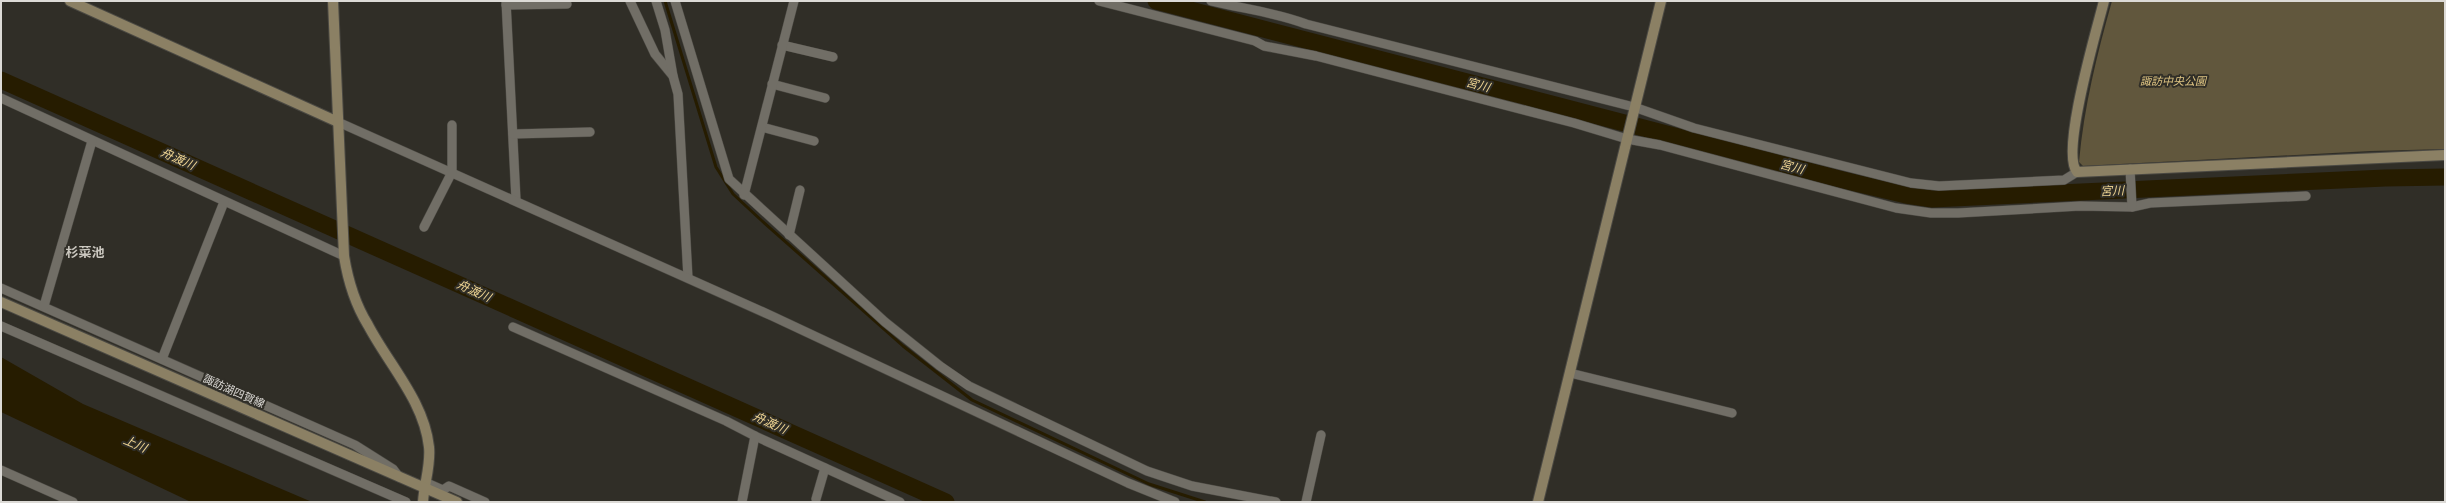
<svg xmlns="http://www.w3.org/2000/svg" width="2446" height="503" font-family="'Noto Serif','Noto Sans JP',serif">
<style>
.green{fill:#61573d}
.water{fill:#261c00}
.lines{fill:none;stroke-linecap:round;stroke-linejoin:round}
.stream{stroke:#261c00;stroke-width:3}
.river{stroke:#261c00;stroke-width:17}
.street-casing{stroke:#4b4943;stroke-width:10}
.secondary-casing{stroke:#4b4943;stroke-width:12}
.street{stroke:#716e66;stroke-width:9}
.secondary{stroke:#8b8064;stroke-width:10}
.labels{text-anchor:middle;stroke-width:4;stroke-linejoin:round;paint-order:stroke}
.park-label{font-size:11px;font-style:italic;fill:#ddc382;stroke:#302e27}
.street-label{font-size:11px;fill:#dcdad6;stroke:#302e27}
.water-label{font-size:12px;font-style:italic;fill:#eed492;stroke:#302e27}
.quarter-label{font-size:13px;font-weight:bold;fill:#cbc8c0;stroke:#302e27}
</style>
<rect width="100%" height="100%" fill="#302e27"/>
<path class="green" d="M2112,1H2445V149L2370,151L2083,166L2079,162C2084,107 2097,54 2112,1Z"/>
<path class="water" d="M1,357L83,404L312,502H191L1,412Z"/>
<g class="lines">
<path class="stream" d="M665,1L716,167L733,194L761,220L903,346L972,400L1149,484L1205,502"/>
<g class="river">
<path d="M1156,1L1843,180L1906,195L1932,199L2385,178L2445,177"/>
<path d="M1,80L946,502"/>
</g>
<defs>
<g id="street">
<path d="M506,1L516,200"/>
<path d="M630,1L655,54L673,76L678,94L688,278"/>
<path d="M656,1L665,30L673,76"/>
<path d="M675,1L729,179L885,322L940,366L969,386L1147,471L1192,486L1276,502"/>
<path d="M1099,1L1255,41L1264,46L1316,56L1574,123L1627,139L1660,145L1896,208L1931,213H1958L2080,206L2132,207L2150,203L2306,196"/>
<path d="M1211,1C1243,9 1275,12 1306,24L1634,107L1694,128L1911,183L1939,186L2064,180L2077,172"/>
<path d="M506,5L567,4"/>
<path d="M782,45L833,57"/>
<path d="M772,84L825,98"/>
<path d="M1,98L344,256"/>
<path d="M338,122L772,316L1128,483L1175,502"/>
<path d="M762,127L814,141"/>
<path d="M513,134L590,132"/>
<path d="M2130,169L2132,207"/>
<path d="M744,195L794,1"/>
<path d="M424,227L452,172V125"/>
<path d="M789,235L800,190"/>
<path d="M1,288L355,445L393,469L399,477"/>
<path d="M44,306L92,141"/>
<path d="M1,326L406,502"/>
<path d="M513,327L726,421L755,436L900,502"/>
<path d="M162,359L224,202"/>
<path d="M1570,373L1732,413"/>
<path d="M1,470L73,502"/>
<path d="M425,482L443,490L449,486L485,502"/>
<path d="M816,499L825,468"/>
<path d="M742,502L755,436"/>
<path d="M1306,502L1321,435"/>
</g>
<g id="secondary">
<path d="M70,1L338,122"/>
<path d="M333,1L344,256C348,281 355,304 368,325C389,365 424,401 429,447C431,465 424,484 423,502"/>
<path d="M2104,1C2097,29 2060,153 2077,172L2445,155"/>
<path d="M1,302L457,502"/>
<path d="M1538,502L1661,1"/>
</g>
</defs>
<use href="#street" class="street-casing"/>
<use href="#secondary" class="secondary-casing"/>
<use href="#street" class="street"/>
<use href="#secondary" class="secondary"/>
</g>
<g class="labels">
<g class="park-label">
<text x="2173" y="85">諏訪中央公園</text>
</g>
<g class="street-label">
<text transform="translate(234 391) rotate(24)" y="4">諏訪湖四賀線</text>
</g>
<g class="water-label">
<text transform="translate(1478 85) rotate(15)" y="4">宮川</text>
<text transform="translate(178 159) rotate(24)" y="4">舟渡川</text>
<text transform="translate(1792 167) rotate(15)" y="4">宮川</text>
<text transform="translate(2112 191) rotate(-2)" y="4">宮川</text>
<text transform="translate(474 291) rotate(24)" y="4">舟渡川</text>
<text transform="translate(770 423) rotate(24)" y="4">舟渡川</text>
<text transform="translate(135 444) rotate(23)" y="4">上川</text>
</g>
<g class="quarter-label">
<text x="85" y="257">杉菜池</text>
</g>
</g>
<rect width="2446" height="503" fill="none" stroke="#dcdad6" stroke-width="4"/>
</svg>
